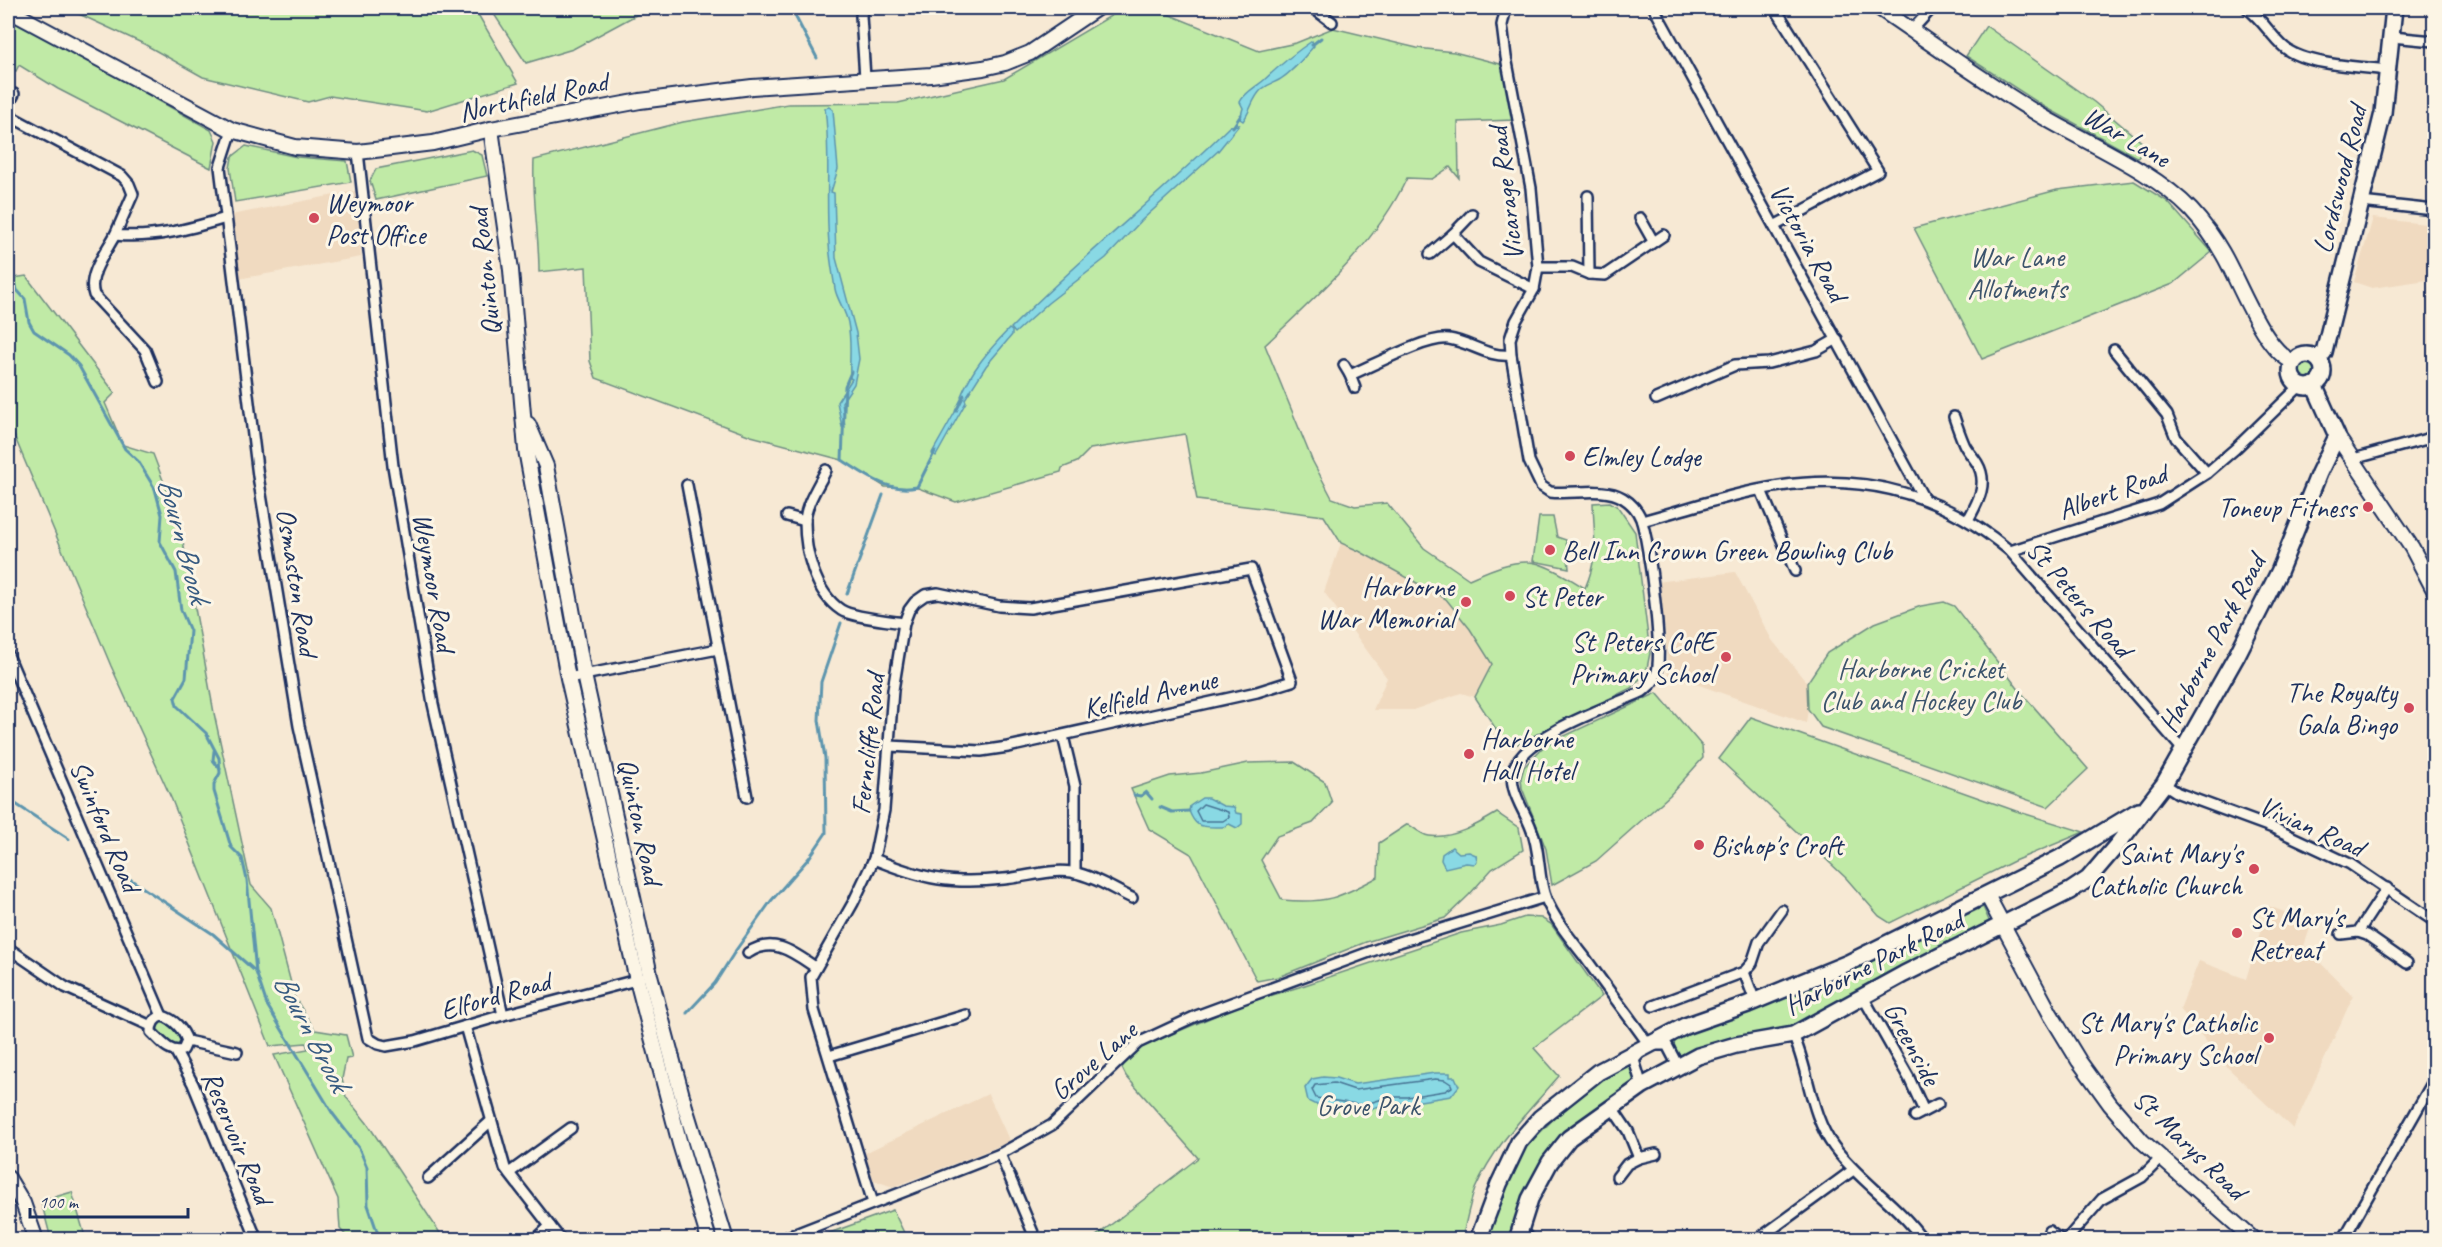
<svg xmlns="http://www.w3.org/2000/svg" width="2442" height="1247" font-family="Caveat,sans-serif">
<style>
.built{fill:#f0dac0}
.green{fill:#c0eaa6;stroke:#6e8c82;stroke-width:1.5}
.water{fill:#89d9e4;stroke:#5d95ae;stroke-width:1.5}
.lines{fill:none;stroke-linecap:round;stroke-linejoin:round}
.shore{stroke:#477394;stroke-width:1.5}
.stream{stroke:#5d95ae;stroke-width:3}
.street-casing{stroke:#1b2f5e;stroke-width:14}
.secondary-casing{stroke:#1b2f5e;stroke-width:18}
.primary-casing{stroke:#1b2f5e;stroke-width:20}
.street{stroke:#fcf5e5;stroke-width:9}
.secondary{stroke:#fcf5e5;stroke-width:14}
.primary{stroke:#fcf5e5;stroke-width:15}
.poi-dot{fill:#d1495b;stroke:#fcf5e5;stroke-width:2}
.labels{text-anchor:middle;stroke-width:6;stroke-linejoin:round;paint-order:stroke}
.street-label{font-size:28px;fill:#1b2f5e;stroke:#fcf5e5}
.poi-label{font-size:28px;fill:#1b2f5e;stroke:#fcf5e5;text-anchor:start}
.park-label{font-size:28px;fill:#3c546c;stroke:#fcf5e5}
.water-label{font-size:30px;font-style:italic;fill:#365a80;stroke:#fcf5e5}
</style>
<rect width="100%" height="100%" fill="#f7e9d4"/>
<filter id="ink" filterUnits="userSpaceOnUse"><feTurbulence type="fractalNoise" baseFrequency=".0167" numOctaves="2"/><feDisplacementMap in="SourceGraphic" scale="12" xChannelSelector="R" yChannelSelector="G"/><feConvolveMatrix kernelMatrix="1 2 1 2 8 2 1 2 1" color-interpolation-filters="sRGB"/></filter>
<g filter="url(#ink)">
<g class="built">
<path d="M355,191L358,204L361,257L238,279L231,215Z"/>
<path d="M2373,218L2434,225V279L2372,288L2354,282Z"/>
<path d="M1341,543L1359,551L1446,599L1470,629L1492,664L1475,697L1461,693L1413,710H1373L1387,678L1324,592Z"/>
<path d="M1735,572L1772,640L1807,683L1808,709L1806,723L1668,674L1665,627L1657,582Z"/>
<path d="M2268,906L2312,922L2304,946L2353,996L2293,1129L2227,1067L2180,1009L2199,961L2246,979Z"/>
<path d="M988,1094L1010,1142L893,1187L873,1180L865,1153Z"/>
</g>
<g class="green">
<path d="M66,8H468L479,16L518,83L427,111L330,96L308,102L203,77L144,44Z"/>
<path d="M490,8H649L573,49L526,63Z"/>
<path d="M1124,8H1153L1259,51L1296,43L1333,28L1417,48L1454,52L1500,64L1504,72L1514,120L1458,122L1459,178L1450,167L1432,179L1407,178C1375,245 1318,295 1265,345L1312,460L1332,498L1355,506L1387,503L1424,548L1469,579C1488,571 1508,561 1529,562C1544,562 1572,580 1585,588C1599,557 1594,536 1593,503L1610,502L1618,507L1635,532L1650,653L1646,673L1631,688L1515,745L1507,746L1475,697L1492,664L1470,629L1446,599L1359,551L1341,543L1324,516L1197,500L1185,434L1090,449L1077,462L1062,468L1061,472L956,502L918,488L885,487L842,460L751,436L596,378L590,361L586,267L539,272C539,234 532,197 534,160L683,122L788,104L898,103L1004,79Z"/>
<path d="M8,16L211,130L216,141L211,168L58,89L19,65L16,71L8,67Z"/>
<path d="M1986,26L2094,102L2145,145L2138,158L2045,107L1966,56Z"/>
<path d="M246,146L297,157L347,161L351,182L235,202L230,168L232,157Z"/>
<path d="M472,150L482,155L487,176L376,200L370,181L376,169Z"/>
<path d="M2134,181L2167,201L2212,252L2173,284L1982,359L1914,228L2057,190Z"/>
<path d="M26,276L115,393L105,403L123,445L153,454L180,525L214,713L251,885L271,908L295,998L315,1030L346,1035L352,1058L346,1059L342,1079L346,1097L367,1123L444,1239H349L340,1229L338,1199L274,1055L308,1049L306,1043L270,1046L172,800L111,666L8,421V279Z"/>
<circle cx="2307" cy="370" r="8"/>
<path d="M1539,517H1553L1557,537L1566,540L1569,568L1533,561Z"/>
<path d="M1944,602L1954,606L2020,691L2088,769L2048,807L1821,727L1808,709L1807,683L1827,653L1875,623L1921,606Z"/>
<path d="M1657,693L1702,746L1703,758L1670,795L1596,861L1552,885L1546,849L1522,788L1521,778L1524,767L1545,745Z"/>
<path d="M1751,717L2016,811L2084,832L2014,861L1890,923L1879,916L1846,878L1719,759Z"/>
<path d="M1294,762L1325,782L1332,803L1313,823L1277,836L1261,860L1282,900C1326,904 1339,898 1378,877L1379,843L1408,824C1414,828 1422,835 1429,836C1453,839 1477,825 1497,813L1519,828L1523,850L1492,869L1469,895L1445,918L1366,942L1278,977L1257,981L1191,854L1149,829L1131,789L1170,776L1201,773L1248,763Z"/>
<path d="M1983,907L1991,925L1795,1029L1686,1058L1677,1053L1674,1044L1678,1036L1806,989Z"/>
<path d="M1525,917L1541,918L1551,924L1602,996L1534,1048L1559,1076C1528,1112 1494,1145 1475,1189C1469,1205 1466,1223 1462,1239L1091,1240L1198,1158L1126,1076L1122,1068L1127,1059L1139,1048L1243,1004L1299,987L1461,933L1501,925Z"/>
<path d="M167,1018L185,1041L175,1050L157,1036L152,1026L158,1019Z"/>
<path d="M1629,1062L1636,1084L1567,1132L1513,1239L1486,1240L1495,1211L1525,1148L1578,1094Z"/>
<path d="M72,1192L84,1233L75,1239H51L41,1201Z"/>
<path d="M893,1210L907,1239H868L864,1231L845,1239H821L824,1235Z"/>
</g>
<g class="water">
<path d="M1312,41L1314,46C1303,58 1293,72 1279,80C1274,83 1268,84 1262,89C1252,98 1251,111 1243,121L1240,119L1243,108L1240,102C1245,92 1255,88 1264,80C1279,66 1294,53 1312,41Z"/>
<path d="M829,107L833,110L838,169L831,192L834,193L836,258L856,333L859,359L854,384L842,402L845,427H842L837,402L852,379L850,378C849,358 852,344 848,323C846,311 837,300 835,289C833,275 830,259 829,244C825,197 831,156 825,108Z"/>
<path d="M1239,125L1218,151L1142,220L1106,258L1048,303L1015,333L1011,328C1081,257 1159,196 1230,126Z"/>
<path d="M1009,329L1012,331V335L986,366L965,399L966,402L936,456L932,453L963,398L961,396C972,369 989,350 1009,329Z"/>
<path d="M1202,798H1208L1223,806L1234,807L1236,813L1242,814V824L1237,828L1229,824C1224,828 1221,827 1215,827C1199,827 1195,826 1189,811L1190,806Z"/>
<path d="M1452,847L1459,853L1469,852L1476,855L1477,862L1475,864L1466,863L1445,868L1441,860L1442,854Z"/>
<path d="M1435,1073H1450V1077H1455L1459,1086L1451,1096L1408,1103H1390L1363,1111L1314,1104L1308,1101L1305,1088L1312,1079L1323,1077L1336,1078L1355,1084Z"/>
</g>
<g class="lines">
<g class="shore">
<path d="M1203,804L1228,812L1229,817L1223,821H1201L1196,811Z"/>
<path d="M1435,1079L1445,1080L1451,1084L1452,1087L1445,1091L1407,1097H1389L1363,1105L1316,1098L1312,1090L1315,1085L1334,1083L1355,1090Z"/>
</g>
<g class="stream">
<path d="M791,8L817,58"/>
<path d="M1312,45L1321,38"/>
<path d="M1233,127L1241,115"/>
<path d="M8,261L13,272L17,290L25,299L29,322L34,331L69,355L79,366L125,449L138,461L155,489L162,515L160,542L176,572L181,610L190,631L186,678L175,698L177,706L206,733L219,758L220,773L214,784V791L231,847L242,858L247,880L256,972L267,1005L333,1114L359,1148L367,1167L368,1205L380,1240"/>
<path d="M851,372L845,386L842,460C866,475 888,493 917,487L935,451"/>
<path d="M956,411L964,395"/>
<path d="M847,594L883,495"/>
<path d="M214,751L213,760L220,769"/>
<path d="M1134,795L1141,796L1146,792L1152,799"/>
<path d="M8,799L69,839"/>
<path d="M1160,807L1172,812L1189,811"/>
<path d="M119,872L213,934L255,971"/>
<path d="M687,1013L715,983L736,950L771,901L809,858L826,833L825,758L819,720L821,682L841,623"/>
</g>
<defs>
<g id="street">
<path d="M863,8L861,16L865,78"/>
<path d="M1313,8L1332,22"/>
<path d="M1506,8L1502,25L1506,57L1531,188L1538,267L1534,289L1516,321L1510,339L1511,355L1529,461L1541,486L1550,492C1573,495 1603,486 1623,498C1631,503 1638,511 1641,519C1649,542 1664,654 1656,675C1654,683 1648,687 1642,692C1607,708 1535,731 1516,764C1504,784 1524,809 1531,828C1541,850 1537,877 1546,899C1555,920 1570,938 1584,956C1605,986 1628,1015 1649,1045"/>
<path d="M1654,8L1924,499"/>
<path d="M2247,8C2262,19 2271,36 2285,48C2305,65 2362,67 2389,70"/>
<path d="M1912,30L1932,8"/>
<path d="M2392,37L2434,41"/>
<path d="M8,106L14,94"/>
<path d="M8,115L122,176L129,184L133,194L115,235C154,239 189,229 226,218"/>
<path d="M232,130L220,167L258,476L299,726L368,1038L378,1044L386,1046L415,1041L503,1015L640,979"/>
<path d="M358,152L393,466L433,704L503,1015"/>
<path d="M1588,196L1589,274"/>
<path d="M2361,202L2434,210"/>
<path d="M1472,214L1453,234L1479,262L1534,289"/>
<path d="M1640,218L1653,241"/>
<path d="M1774,226L1878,171L1775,8"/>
<path d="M115,235C106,252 87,275 94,295L145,350L158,382"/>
<path d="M1430,254L1453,234"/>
<path d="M1538,267H1572L1589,274L1605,275L1664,235"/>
<path d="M2114,350L2167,415L2176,438L2207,473"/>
<path d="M1344,365L1350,375C1372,366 1427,336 1449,339C1470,342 1489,358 1511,355"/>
<path d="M1350,375L1355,388"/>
<path d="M1656,399L1735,365L1769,363L1816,351L1837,339"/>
<path d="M1954,417C1957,426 1960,435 1964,444C1967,451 1973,456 1977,463C1989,483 1978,502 1968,520"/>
<path d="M2353,459L2434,437"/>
<path d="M826,470C819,485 805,505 805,522C805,551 815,593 841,610C851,617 890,621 904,623"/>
<path d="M687,485L747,797"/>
<path d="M1761,490L1795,571"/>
<path d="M787,516L805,521"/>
<path d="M1642,521C1687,509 1733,493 1780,486C1866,473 1944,495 2010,551L2183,750"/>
<path d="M2010,551L2159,504L2207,473L2235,449L2301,385"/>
<path d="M8,655L162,1016"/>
<path d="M568,678L718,649"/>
<path d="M1063,736L1075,786V873"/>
<path d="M2164,784L2178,793L2273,828L2350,864L2434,921"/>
<path d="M874,859C923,879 951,885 1004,879C1028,877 1048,869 1072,872C1093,876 1113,889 1132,898"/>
<path d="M2358,932L2367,935L2407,963"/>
<path d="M2341,934L2358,932L2387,888"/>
<path d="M8,948L65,987L151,1026"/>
<path d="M748,953C773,936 793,952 815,967"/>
<path d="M1863,997L1909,1078L1924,1111"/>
<path d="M1755,1001L1744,972L1752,963L1759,942L1782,910"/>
<path d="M1653,1006L1744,972"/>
<path d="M162,1016C174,1019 183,1029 187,1041L183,1050C169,1054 160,1040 151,1032C151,1024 154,1018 162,1016Z"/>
<path d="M465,1026L505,1168L550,1226"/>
<path d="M1793,1035C1809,1070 1810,1115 1834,1147C1860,1182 1898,1204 1923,1240"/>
<path d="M187,1041L237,1052"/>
<path d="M1654,1045H1667L1678,1066"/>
<path d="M176,1052L193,1084L257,1240"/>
<path d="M1640,1053L1634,1060L1642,1086"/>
<path d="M829,1056L966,1015"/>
<path d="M1611,1106L1628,1131L1639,1158L1627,1164L1617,1177"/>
<path d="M1915,1116L1938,1104"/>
<path d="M1000,1154L1036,1240"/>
<path d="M1639,1158L1656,1154"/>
<path d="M509,1173L571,1128"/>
<path d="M428,1178L491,1121"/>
<path d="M873,1203L814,1010L811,977L853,903L874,859L884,810L893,690L904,623L909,610L915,602L925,595L938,593L999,606L1030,608L1251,569L1292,681L1257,692L1008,747L981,751L890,746"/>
<path d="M1520,1230L1531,1240"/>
<path d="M2049,1231L2061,1240"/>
<path d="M535,1240L550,1226L561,1240"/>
<path d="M780,1240L1000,1154L1052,1125L1138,1043L1196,1016L1383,947L1545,897"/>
<path d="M1757,1240L1853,1170"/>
<path d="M2066,1240L2102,1199L2142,1177L2161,1158"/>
<path d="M2343,1240L2434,1080"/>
</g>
<g id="secondary">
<path d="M1879,8C1934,45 1988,85 2045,118C2091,145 2155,172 2191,210C2203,223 2214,238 2223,254C2239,281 2264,352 2294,362"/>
<path d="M8,10L232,130L295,147L358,152L433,143L491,129L640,101L752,87L931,75L983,68L1005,63L1030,53L1097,8"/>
<path d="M491,129L511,270L526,450L568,678L637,980L680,1144L709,1240"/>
<path d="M528,424L546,466L584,675L650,975L685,1107L726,1240"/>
<path d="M2337,436L2412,548L2434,590"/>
<path d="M1987,895L2051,1015L2079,1061L2110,1104L2142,1141L2254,1240"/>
<path d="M8,1178L23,1203L36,1240"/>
</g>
<g id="primary">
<circle cx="2307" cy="371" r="16"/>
<path d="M2318,359L2324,352L2383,113L2394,8"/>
<path d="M1478,1240L1499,1184L1519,1142L1540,1118L1598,1072L1685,1026L1748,1004L1848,963L2060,858L2138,811"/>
<path d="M1517,1240L1530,1199L1550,1162L1569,1138L1642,1086L1698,1056L1736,1045L1793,1035L1904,974L2070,891L2088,879L2117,845L2164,784L2237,655L2279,572L2319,473L2337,436L2314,385"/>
</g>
</defs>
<use href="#street" class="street-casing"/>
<use href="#secondary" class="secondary-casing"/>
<use href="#primary" class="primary-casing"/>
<use href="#street" class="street"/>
<use href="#secondary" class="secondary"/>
<use href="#primary" class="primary"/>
</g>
</g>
<g class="poi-dot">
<circle cx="314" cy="218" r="6"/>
<circle cx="1570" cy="456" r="6"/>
<circle cx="2368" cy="507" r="6"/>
<circle cx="1550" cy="550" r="6"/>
<circle cx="1510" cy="596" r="6"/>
<circle cx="1466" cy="602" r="6"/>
<circle cx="1726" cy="657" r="6"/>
<circle cx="2409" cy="708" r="6"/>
<circle cx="1469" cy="754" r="6"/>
<circle cx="1699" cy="845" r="6"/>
<circle cx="2254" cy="869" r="6"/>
<circle cx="2237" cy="933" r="6"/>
<circle cx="2269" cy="1038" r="6"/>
</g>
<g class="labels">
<g class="street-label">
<text transform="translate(533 96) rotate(-12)" y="10">Northfield Road</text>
<text transform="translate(2127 136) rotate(30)" y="10">War Lane</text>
<text transform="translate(2339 179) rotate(-76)" y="10">Lordswood Road</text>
<text transform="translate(1505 194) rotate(-97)" y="10">Vicarage Road</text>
<text transform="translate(1809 242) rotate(61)" y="10">Victoria Road</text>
<text transform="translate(484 272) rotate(-96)" y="10">Quinton Road</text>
<text transform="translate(2112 491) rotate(-20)" y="10">Albert Road</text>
<text transform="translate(298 582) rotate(81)" y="10">Osmaston Road</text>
<text transform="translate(435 582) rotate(80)" y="10">Weymoor Road</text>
<text transform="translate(2080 598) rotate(49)" y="10">St Peters Road</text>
<text transform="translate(2211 643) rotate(-62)" y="10">Harborne Park Road</text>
<text transform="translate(1150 693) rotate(-13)" y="10">Kelfield Avenue</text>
<text transform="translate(867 744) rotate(-84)" y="10">Ferncliffe Road</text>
<text transform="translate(641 821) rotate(78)" y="10">Quinton Road</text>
<text transform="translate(106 826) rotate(67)" y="10">Swinford Road</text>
<text transform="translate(2312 826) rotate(24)" y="10">Vivian Road</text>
<text transform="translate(1873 962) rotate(-27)" y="10">Harborne Park Road</text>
<text transform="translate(495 995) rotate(-16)" y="10">Elford Road</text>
<text transform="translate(1913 1043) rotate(62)" y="10">Greenside</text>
<text transform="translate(1093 1060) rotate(-41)" y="10">Grove Lane</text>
<text transform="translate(238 1137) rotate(67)" y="10">Reservoir Road</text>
<text transform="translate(2190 1144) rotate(44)" y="10">St Marys Road</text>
</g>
<g class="poi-label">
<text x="326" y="212">Weymoor<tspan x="326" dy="32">Post Office</tspan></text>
<text x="1582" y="466">Elmley Lodge</text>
<text x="2356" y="517" text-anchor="end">Toneup Fitness</text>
<text x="1562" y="560">Bell Inn Crown Green Bowling Club</text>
<text x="1454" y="596" text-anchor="end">Harborne<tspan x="1454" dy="32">War Memorial</tspan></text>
<text x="1522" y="606">St Peter</text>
<text x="1714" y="651" text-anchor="end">St Peters CofE<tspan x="1714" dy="32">Primary School</tspan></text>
<text x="2397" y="702" text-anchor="end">The Royalty<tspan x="2397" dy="32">Gala Bingo</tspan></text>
<text x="1481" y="748">Harborne<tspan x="1481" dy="32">Hall Hotel</tspan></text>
<text x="1711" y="855">Bishop's Croft</text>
<text x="2242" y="863" text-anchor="end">Saint Mary's<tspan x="2242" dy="32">Catholic Church</tspan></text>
<text x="2249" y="927">St Mary's<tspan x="2249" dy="32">Retreat</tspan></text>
<text x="2257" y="1032" text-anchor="end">St Mary's Catholic<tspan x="2257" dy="32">Primary School</tspan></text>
</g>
<g class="park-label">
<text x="2017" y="266">War Lane<tspan x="2017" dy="32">Allotments</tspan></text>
<text x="1921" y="678">Harborne Cricket<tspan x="1921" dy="32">Club and Hockey Club</tspan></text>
<text x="1368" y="1115">Grove Park</text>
</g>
<g class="water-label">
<text transform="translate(184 540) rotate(75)" y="10">Bourn Brook</text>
<text transform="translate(312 1032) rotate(62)" y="10">Bourn Brook</text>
</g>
</g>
<rect width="2442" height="1247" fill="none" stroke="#fcf5e5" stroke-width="30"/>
<rect x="15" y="15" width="2412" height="1217" fill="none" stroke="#1b2f5e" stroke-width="2" filter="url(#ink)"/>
<path d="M30 1208v9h158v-9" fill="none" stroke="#1b2f5e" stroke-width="3"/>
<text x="39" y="1208" font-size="18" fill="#1b2f5e" stroke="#fcf5e5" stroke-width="4.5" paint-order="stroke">100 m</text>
</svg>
